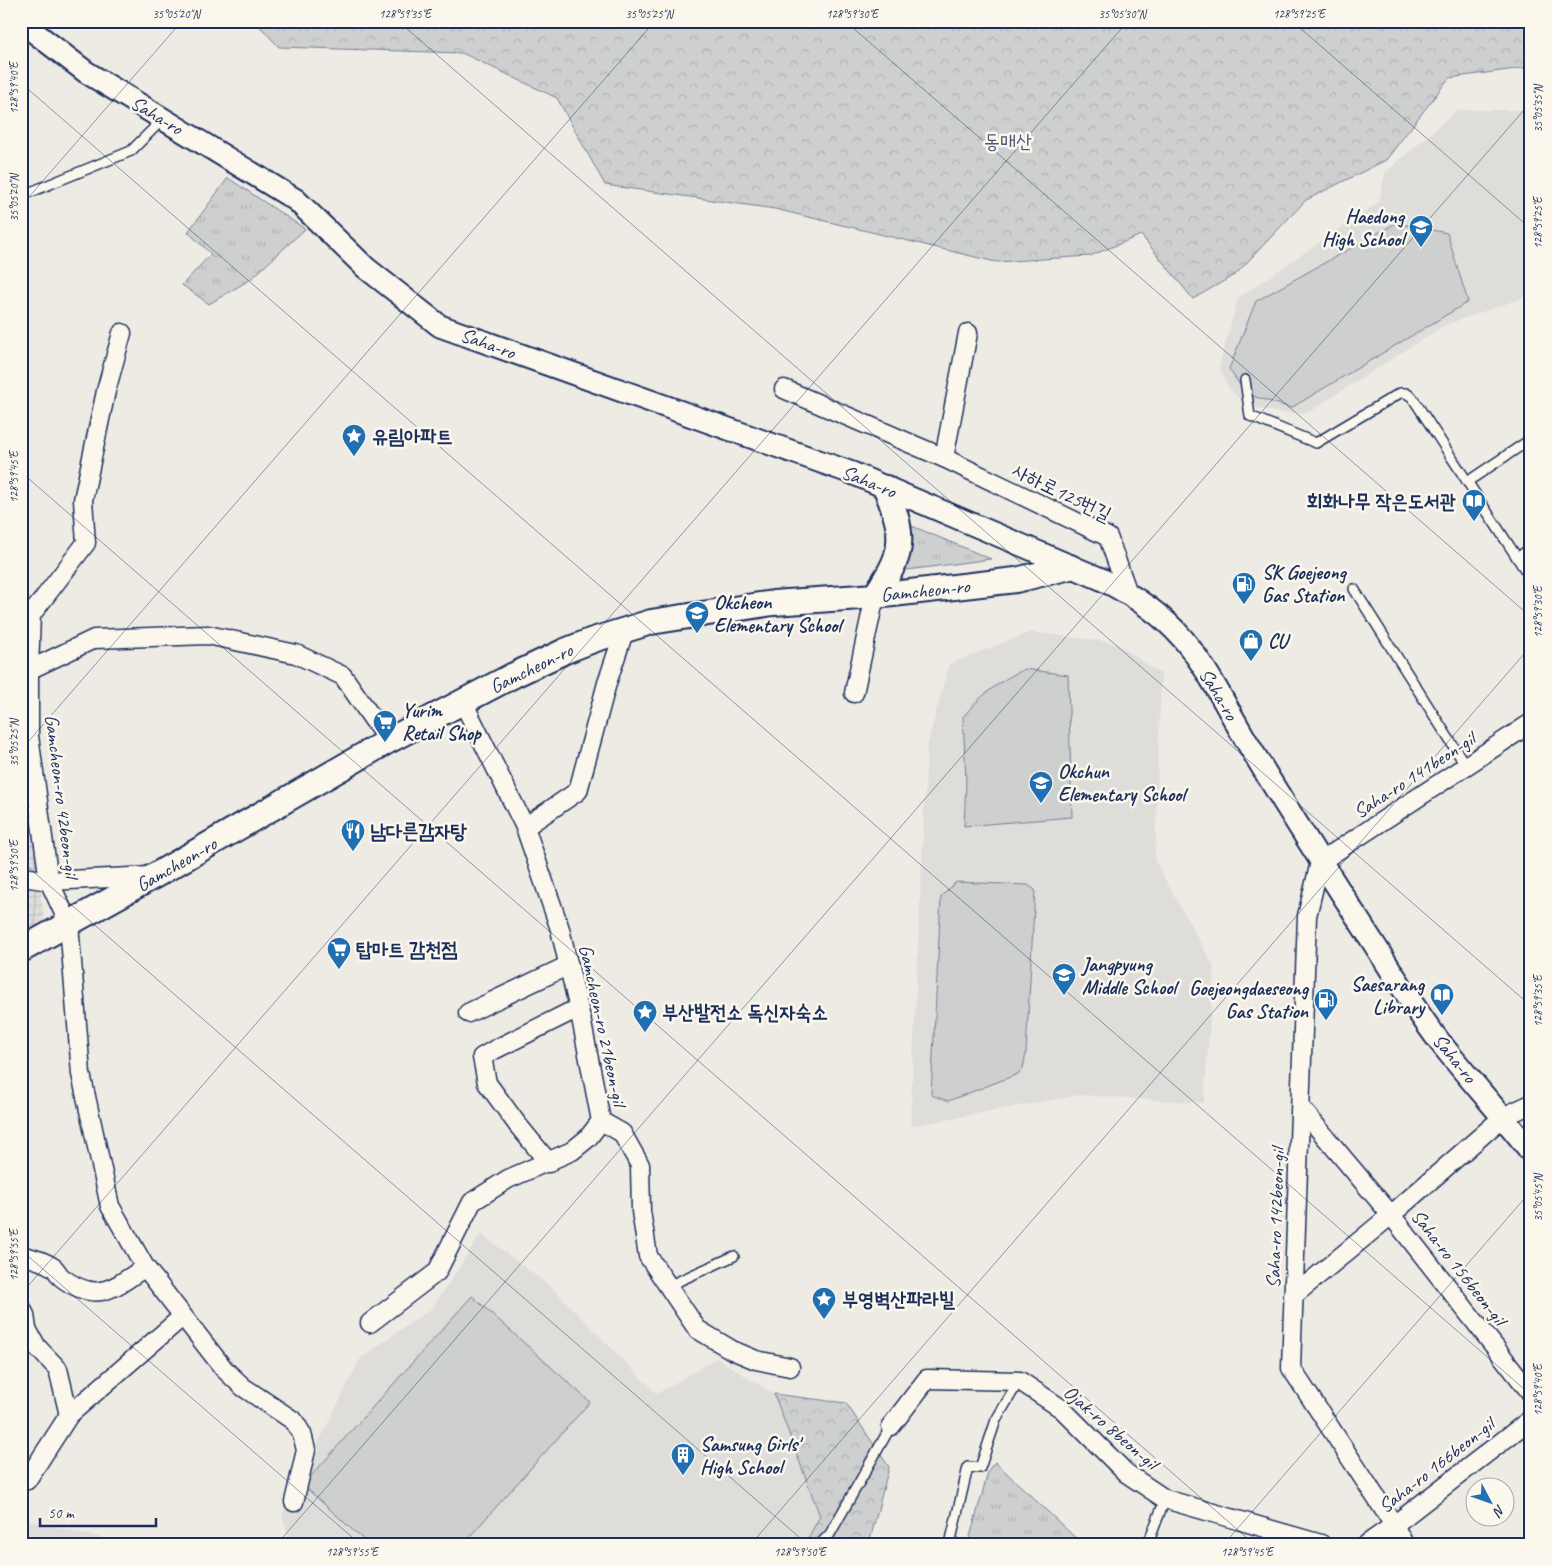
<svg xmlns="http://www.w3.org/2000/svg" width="1552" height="1565" font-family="Caveat,'Poor Story',sans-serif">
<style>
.built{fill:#deddda}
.industrial{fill:url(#industrial-grid)}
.green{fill:#cecfcf;stroke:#747f96}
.forest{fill:url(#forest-crowns);stroke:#747f96}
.park{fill:url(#park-tufts);stroke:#747f96}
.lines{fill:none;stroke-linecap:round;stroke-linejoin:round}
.service-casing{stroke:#1b2f5e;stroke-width:12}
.minor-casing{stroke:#1b2f5e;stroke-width:21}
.tertiary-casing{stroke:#1b2f5e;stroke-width:25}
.secondary-casing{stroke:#1b2f5e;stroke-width:28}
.service{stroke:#fbf7ec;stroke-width:9}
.minor{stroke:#fbf7ec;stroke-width:18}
.tertiary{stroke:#fbf7ec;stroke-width:21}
.secondary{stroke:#fbf7ec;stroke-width:24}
.ticks{fill:none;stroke:#1b2f5e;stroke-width:1;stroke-opacity:0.45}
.labels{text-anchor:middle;stroke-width:5;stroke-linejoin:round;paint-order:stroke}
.street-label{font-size:20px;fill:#1b2f5e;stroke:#fbf7ec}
.park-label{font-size:20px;fill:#48577a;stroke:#fbf7ec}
.poi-label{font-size:20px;font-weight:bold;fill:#1b2f5e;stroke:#fbf7ec;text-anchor:start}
.neatline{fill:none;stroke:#1b2f5e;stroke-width:2}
.ticks-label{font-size:12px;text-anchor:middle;fill:#1b2f5e}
</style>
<defs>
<pattern id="industrial-grid" width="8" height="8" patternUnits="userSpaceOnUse" patternTransform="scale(1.25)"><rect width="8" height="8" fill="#deddda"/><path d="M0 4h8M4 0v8" fill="none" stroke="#bebebe"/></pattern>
<pattern id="forest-crowns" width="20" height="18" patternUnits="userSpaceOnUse" patternTransform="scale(1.25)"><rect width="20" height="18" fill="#cecfcf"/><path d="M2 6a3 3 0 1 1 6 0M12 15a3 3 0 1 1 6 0" fill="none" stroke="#b0b2b4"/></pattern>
<pattern id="park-tufts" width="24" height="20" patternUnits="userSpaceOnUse" patternTransform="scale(1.25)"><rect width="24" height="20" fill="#cecfcf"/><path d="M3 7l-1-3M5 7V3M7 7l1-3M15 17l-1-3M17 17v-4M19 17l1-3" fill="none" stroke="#b0b2b4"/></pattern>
</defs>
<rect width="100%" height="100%" fill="#eeebe4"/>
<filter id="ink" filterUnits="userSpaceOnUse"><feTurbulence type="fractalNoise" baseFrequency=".02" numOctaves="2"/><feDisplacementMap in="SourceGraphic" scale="10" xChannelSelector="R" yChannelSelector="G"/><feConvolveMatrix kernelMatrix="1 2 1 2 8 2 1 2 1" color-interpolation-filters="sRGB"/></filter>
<g filter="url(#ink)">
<g class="built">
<path d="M1457,110H1531V295L1445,325L1307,413H1282L1249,407L1229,389L1219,367L1238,298L1379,202L1385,173Z"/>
<path d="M1031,632L1116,643L1161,674L1155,861L1214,967L1204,1103L1079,1095L910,1126L927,746L949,664Z"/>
<path d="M481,1234L551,1287L657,1394L717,1358L774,1394L820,1516L805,1544H291L282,1515L361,1358L433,1307Z"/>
<path d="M21,1519L129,1544H21Z"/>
</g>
<path class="industrial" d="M21,743L45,924L21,935Z"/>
<g class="green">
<path d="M1396,223L1447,233L1468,302L1291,408L1246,394L1229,369L1256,301Z"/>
<path d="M1025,669L1068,675L1072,817L964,826L966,781L963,717C980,696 1000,680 1025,669Z"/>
<path d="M956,882L1028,885L1035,890L1026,1053L1023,1069L1018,1074L948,1101L931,1095L941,897Z"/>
<path d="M472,1296L590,1402L463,1544H368L303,1485Z"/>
</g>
<g class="forest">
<path d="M255,21H1526L1530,67L1449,78L1386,160L1306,200L1236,274L1193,299L1141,235L1090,256L996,262L775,209L605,185L557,98L462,53L279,47Z"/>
<path d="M774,1394L846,1403L889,1467L869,1544H805L820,1516Z"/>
</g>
<g class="park">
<path d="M228,178L305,229L251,279L209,304L182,285L211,254L188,232Z"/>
<path d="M907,524L991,559L900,571C911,554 914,544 907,524Z"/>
<path d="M995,1462L1082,1544H968L989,1469Z"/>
</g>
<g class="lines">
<defs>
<g id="service">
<path d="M21,196L131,151L163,119"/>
<path d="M1245,380L1250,416L1316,443L1400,393H1406L1412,397L1531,579"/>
<path d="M1467,482L1531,439"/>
<path d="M1517,558L1531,548"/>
<path d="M1354,589L1466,766"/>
<path d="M668,1286L734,1256"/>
<path d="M820,1544L830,1534L891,1426"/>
<path d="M950,1544L968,1467L980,1468L996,1420L1019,1381"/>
<path d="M1148,1544L1165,1499"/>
</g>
<g id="minor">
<path d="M122,333L106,391L83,500L86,543L31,615L29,670V736L49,881L69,924L81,1074L110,1206L145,1267L224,1369L243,1387L294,1421L302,1434L306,1450L294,1502"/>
<path d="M968,333L944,458L1108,537L1128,593"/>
<path d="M784,389L944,458"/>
<path d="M29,670L94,639L208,635L296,654L343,676L388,741"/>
<path d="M854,693L875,596"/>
<path d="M525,827L578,791L607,683L625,629"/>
<path d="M21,879L30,878L49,881L151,876"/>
<path d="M468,1013L569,965"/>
<path d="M1301,1108L1391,1215L1531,1393"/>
<path d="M601,1121L622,1133L640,1165L641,1211L648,1256L697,1329L732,1350L756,1360L790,1367"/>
<path d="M549,1163L517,1124L487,1083L482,1057L494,1050L568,1013L579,1010"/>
<path d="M21,1255C32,1258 45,1261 54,1268C57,1270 58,1274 61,1277C96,1304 113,1289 145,1267"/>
<path d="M1293,1296L1391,1215L1503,1117L1531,1104"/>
<path d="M21,1307L25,1315L27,1329L37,1347L58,1369L69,1415"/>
<path d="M370,1323L437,1272L472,1202L508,1179L572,1151L588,1138L601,1121L581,1018L560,929L525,827L463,702"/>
<path d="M891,1426L927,1379L1020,1381L1062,1409L1126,1473L1165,1499L1321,1544"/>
<path d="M21,1479L27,1480L69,1415L182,1317"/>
<path d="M1367,1544L1394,1525L1531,1419"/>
<path d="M1404,1544L1394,1525L1291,1368L1307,916L1320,862L1531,723"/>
</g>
<path id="tertiary" d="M21,22L86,72L296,200L366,268L440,326L852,473L1101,579C1131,594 1161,613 1183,639C1209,670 1226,707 1247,742C1288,811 1332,879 1376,947C1396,978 1416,1011 1439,1041C1469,1079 1501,1114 1531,1152"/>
<g id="secondary">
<path d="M875,596C882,584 892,571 896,558C905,534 894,510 886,488"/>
<path d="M21,950L156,875L388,741L514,675L565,651L593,640L651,622L689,616L773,603L875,596L1016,580L1070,567"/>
</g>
</defs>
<use href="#service" class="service-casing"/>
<use href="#minor" class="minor-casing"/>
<use href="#tertiary" class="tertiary-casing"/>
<use href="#secondary" class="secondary-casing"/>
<use href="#service" class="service"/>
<use href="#minor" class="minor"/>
<use href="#tertiary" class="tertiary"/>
<use href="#secondary" class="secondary"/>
</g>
</g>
<path class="ticks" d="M398,21L1531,1006M845,21L1531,617M1292,21L1531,229M21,83L1531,1395M21,206L182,21M21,472L1254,1544M21,750L655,21M21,861L807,1544M21,1250L360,1544M21,1294L1128,21M277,1544L1531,102M751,1544L1531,646M1224,1544L1531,1191"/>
<defs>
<symbol id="school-pin" viewBox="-11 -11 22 30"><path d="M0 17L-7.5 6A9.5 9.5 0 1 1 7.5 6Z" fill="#1f6fb2" stroke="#fbf7ec"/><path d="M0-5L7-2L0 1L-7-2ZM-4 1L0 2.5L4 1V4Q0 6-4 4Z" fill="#fff"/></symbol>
<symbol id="sight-pin" viewBox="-11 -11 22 30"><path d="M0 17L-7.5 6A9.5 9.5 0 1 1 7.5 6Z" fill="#1f6fb2" stroke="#fbf7ec"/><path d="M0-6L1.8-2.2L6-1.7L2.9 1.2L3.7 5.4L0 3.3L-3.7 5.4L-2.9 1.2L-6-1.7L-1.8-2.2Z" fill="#fff"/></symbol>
<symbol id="library-pin" viewBox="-11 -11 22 30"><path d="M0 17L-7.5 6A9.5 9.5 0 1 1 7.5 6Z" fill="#1f6fb2" stroke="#fbf7ec"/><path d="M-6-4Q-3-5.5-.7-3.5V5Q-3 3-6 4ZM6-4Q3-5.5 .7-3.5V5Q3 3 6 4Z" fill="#fff"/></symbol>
<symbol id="fuel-pin" viewBox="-11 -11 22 30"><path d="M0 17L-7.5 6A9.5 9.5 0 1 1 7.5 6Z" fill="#1f6fb2" stroke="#fbf7ec"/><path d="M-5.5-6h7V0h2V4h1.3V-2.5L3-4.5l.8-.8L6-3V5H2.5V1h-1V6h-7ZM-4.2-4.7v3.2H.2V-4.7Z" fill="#fff"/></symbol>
<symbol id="shop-pin" viewBox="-11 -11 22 30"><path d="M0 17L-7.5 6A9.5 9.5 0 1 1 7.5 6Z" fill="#1f6fb2" stroke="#fbf7ec"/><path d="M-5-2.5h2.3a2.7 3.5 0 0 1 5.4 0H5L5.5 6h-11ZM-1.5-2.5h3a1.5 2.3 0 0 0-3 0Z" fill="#fff"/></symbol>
<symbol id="supermarket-pin" viewBox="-11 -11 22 30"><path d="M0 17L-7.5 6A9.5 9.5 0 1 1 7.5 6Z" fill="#1f6fb2" stroke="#fbf7ec"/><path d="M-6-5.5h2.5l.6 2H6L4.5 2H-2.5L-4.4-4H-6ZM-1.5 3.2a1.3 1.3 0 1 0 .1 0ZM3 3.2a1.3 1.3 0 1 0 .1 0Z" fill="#fff"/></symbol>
<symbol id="restaurant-pin" viewBox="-11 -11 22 30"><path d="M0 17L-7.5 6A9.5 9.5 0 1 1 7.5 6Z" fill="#1f6fb2" stroke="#fbf7ec"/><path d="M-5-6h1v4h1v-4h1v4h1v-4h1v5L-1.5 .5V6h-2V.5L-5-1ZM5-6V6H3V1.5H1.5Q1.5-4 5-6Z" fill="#fff"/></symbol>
<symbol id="building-pin" viewBox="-11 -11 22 30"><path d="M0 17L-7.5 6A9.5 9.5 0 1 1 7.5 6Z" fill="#1f6fb2" stroke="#fbf7ec"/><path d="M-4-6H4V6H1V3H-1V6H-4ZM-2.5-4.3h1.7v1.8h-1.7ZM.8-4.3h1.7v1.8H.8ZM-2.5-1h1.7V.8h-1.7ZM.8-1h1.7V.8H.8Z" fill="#fff"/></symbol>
</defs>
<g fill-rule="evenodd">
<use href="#school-pin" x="1407" y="213" width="28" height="38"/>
<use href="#sight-pin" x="340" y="422" width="28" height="38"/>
<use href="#library-pin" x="1460" y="487" width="28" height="38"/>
<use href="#fuel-pin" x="1230" y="570" width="28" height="38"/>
<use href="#school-pin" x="683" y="599" width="28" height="38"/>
<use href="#shop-pin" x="1237" y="627" width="28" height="38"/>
<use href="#supermarket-pin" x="371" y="708" width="28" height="38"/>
<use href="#school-pin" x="1027" y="769" width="28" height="38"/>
<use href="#restaurant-pin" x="339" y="817" width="28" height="38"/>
<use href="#supermarket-pin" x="325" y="935" width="28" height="38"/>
<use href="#school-pin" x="1050" y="961" width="28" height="38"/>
<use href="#library-pin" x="1428" y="981" width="28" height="38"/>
<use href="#fuel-pin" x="1312" y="986" width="28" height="38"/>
<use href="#sight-pin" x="631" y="998" width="28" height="38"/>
<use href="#sight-pin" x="810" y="1285" width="28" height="38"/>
<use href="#building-pin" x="669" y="1441" width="28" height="38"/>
</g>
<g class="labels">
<g class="street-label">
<text transform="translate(157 115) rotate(31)" y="7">Saha-ro</text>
<text transform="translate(488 343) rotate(20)" y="7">Saha-ro</text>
<text transform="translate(869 481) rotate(22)" y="7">Saha-ro</text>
<text transform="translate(1062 492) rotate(26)" y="7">사하로125번길</text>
<text transform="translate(925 590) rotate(-6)" y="7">Gamcheon-ro</text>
<text transform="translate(531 668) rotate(-26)" y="7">Gamcheon-ro</text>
<text transform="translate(1219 694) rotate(59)" y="7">Saha-ro</text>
<text transform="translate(1414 775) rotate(-33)" y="7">Saha-ro 141beon-gil</text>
<text transform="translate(62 796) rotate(83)" y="7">Gamcheon-ro 42beon-gil</text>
<text transform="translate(176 864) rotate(-30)" y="7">Gamcheon-ro</text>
<text transform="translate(603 1025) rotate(78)" y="7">Gamcheon-ro 21beon-gil</text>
<text transform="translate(1455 1058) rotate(51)" y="7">Saha-ro</text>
<text transform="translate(1275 1218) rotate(-88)" y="7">Saha-ro 142beon-gil</text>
<text transform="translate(1459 1267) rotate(52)" y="7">Saha-ro 156beon-gil</text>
<text transform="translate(1111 1427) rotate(41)" y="7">Ojak-ro 8beon-gil</text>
<text transform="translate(1436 1465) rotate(-38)" y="7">Saha-ro 166beon-gil</text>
</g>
<g class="park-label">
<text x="1008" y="148">동매산</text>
</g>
<g class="poi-label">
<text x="1404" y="223" text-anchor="end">Haedong<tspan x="1404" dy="23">High School</tspan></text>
<text x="372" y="443">유림아파트</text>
<text x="1456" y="508" text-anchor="end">회화나무 작은도서관</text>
<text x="1262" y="579">SK Goejeong<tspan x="1262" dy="23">Gas Station</tspan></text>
<text x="714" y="609">Okcheon<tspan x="714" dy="23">Elementary School</tspan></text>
<text x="1268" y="648">CU</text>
<text x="402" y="717">Yurim<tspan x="402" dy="23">Retail Shop</tspan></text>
<text x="1058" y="778">Okchun<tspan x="1058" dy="23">Elementary School</tspan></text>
<text x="370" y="838">남다른감자탕</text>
<text x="356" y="956">탑마트 감천점</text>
<text x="1082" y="971">Jangpyung<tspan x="1082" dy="23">Middle School</tspan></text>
<text x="1424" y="991" text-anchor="end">Saesarang<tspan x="1424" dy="23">Library</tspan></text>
<text x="1308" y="995" text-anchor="end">Goejeongdaeseong<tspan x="1308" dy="23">Gas Station</tspan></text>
<text x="662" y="1019">부산발전소 독신자숙소</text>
<text x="842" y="1306">부영벽산파라빌</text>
<text x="700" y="1451">Samsung Girls'<tspan x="700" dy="23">High School</tspan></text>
</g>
</g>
<rect width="1552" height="1565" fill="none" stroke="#fbf7ec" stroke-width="55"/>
<g transform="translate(1490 1502) rotate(131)"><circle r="24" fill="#fbf7ec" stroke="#a1a7b3"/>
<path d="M0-4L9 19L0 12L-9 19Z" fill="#1f6fb2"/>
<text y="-8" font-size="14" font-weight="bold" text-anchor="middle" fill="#1b2f5e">N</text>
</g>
<path d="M40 1518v8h116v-8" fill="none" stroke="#1b2f5e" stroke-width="2.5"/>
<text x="48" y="1518" font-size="15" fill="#1b2f5e" stroke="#fbf7ec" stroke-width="4" paint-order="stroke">50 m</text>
<rect x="28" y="28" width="1496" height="1510" class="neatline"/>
<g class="ticks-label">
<text x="176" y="18">35°05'20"N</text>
<text x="405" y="18">128°59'35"E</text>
<text x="649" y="18">35°05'25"N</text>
<text x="852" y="18">128°59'30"E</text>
<text x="1122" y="18">35°05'30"N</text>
<text x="1299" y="18">128°59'25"E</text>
<text transform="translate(14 88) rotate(-90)" y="4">128°59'40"E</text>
<text transform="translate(1538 109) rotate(-90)" y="4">35°05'35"N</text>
<text transform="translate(14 198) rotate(-90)" y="4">35°05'20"N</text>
<text transform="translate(1538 223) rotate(-90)" y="4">128°59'25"E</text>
<text transform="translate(14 477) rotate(-90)" y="4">128°59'45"E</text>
<text transform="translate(1538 612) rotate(-90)" y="4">128°59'30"E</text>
<text transform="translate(14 743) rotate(-90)" y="4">35°05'25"N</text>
<text transform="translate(14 866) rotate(-90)" y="4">128°59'50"E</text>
<text transform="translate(1538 1001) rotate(-90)" y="4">128°59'35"E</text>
<text transform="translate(1538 1198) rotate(-90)" y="4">35°05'45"N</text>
<text transform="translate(14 1255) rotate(-90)" y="4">128°59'55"E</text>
<text transform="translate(1538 1390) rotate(-90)" y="4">128°59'40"E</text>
<text x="352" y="1556">128°59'55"E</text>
<text x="800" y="1556">128°59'50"E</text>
<text x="1247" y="1556">128°59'45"E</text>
</g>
</svg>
